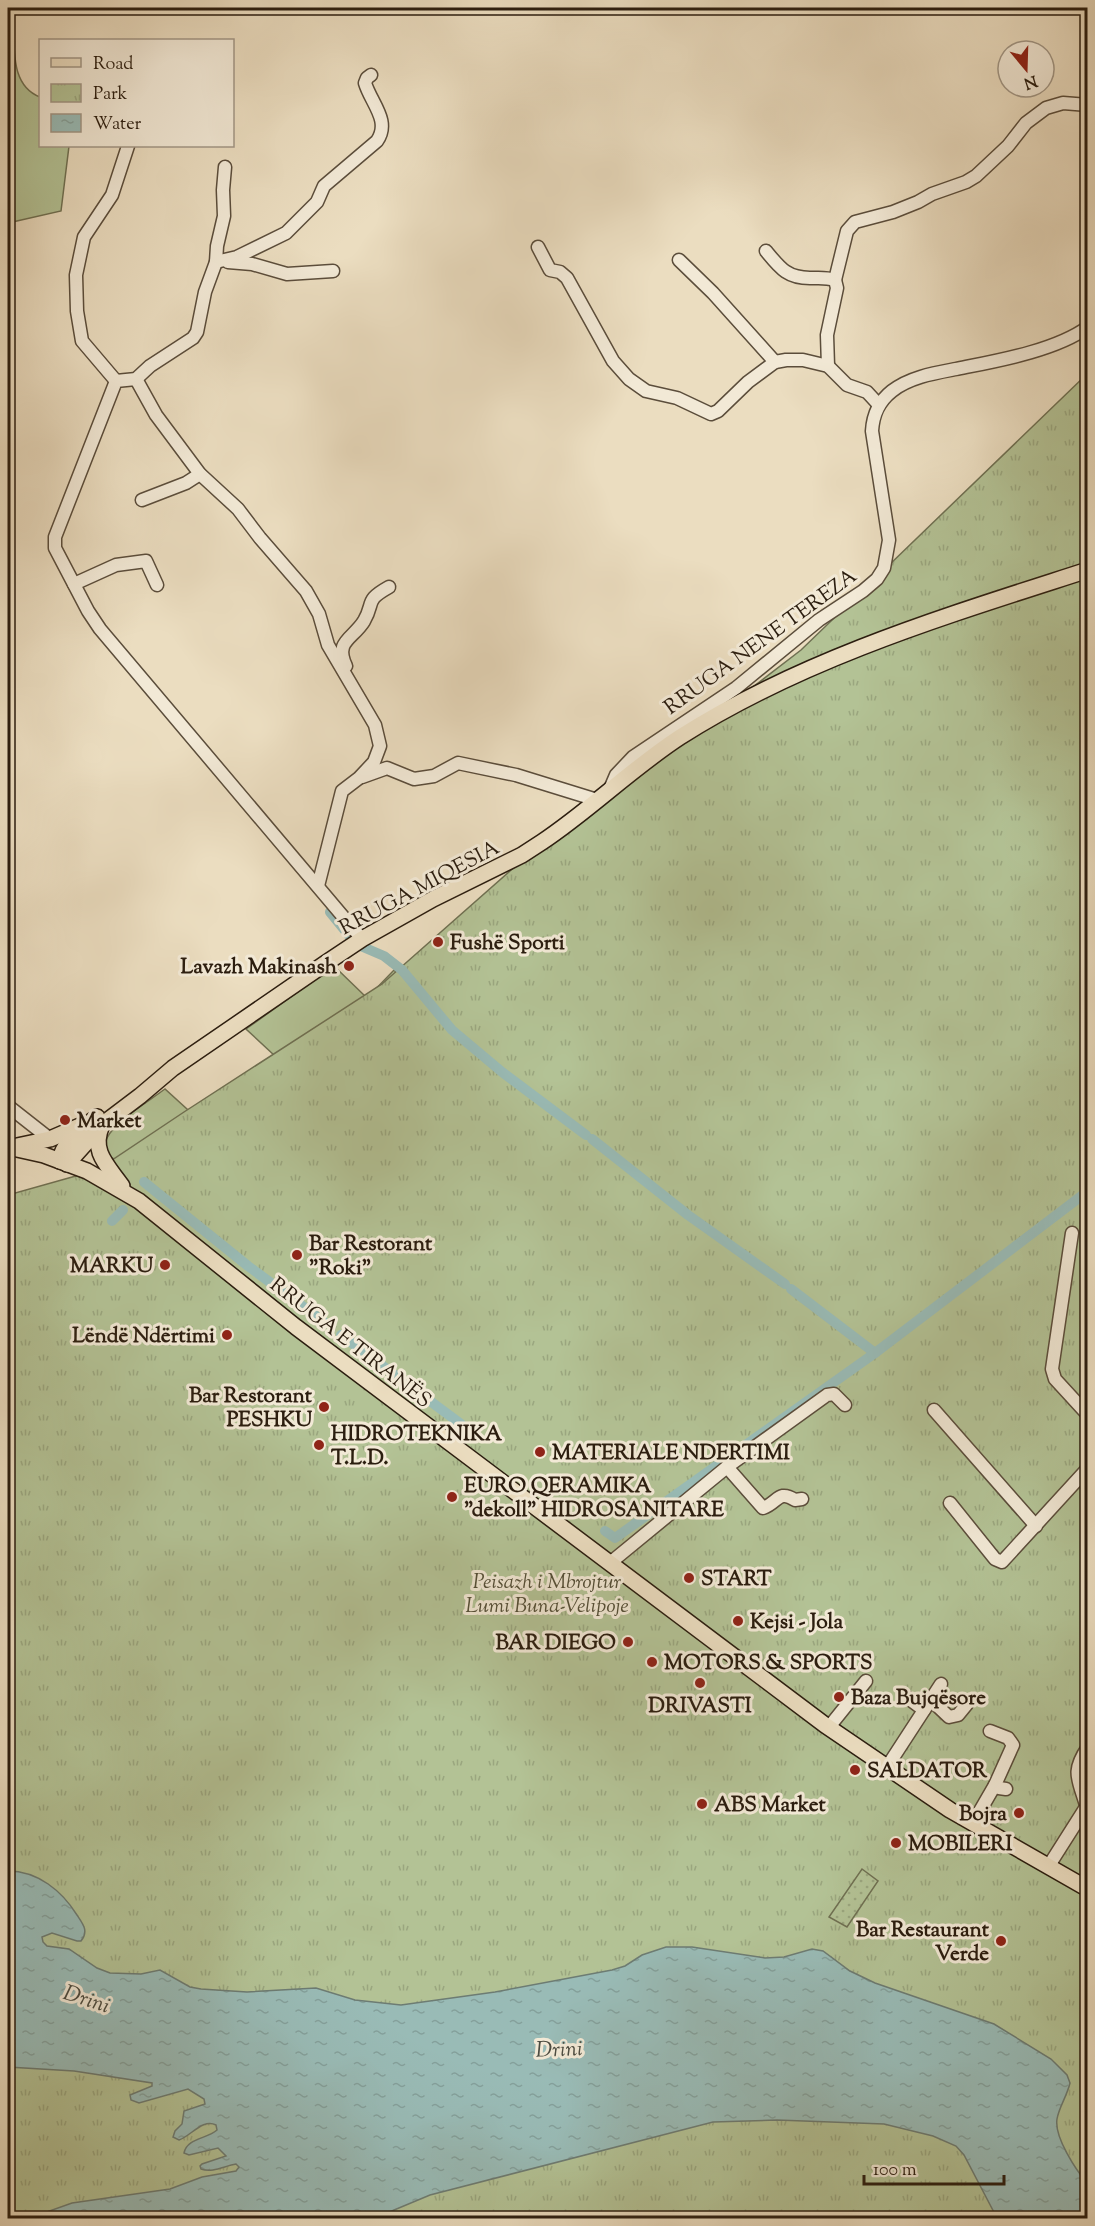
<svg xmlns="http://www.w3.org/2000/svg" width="1095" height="2226" font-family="'Sorts Mill Goudy',serif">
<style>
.grass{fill:#b3c295;stroke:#6f7052;stroke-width:1.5}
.park{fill:url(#park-tufts);stroke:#6f7052;stroke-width:1.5}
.garden{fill:url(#garden-dots);stroke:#6f7052;stroke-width:1.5}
.water{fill:url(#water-ripples);stroke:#6d7c73;stroke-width:1.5}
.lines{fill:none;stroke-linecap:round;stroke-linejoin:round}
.canal{stroke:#99bbb6;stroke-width:10}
.minor-casing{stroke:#5b4d3b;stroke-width:15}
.major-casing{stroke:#2b1d0f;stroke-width:18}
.minor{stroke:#f2e9d6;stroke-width:12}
.major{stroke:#ebddc0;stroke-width:15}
.poi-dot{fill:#8f2418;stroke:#f2e9d6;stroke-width:2}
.labels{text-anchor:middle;stroke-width:6;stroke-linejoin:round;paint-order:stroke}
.street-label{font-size:21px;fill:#2b1d0f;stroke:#f2e9d6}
.poi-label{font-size:21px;font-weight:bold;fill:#2b1d0f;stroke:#f2e9d6;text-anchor:start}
.park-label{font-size:21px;font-style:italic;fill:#544f37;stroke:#f2e9d6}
.water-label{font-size:22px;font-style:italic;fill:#4c4c41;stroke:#f2e9d6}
</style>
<defs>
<pattern id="park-tufts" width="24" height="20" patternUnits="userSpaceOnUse" patternTransform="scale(1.5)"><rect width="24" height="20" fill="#b3c295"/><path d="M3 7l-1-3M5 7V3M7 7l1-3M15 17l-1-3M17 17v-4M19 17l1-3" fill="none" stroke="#9aa67f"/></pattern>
<pattern id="garden-dots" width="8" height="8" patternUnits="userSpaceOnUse" patternTransform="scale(1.5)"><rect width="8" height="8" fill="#b3c295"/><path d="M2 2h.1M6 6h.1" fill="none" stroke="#9aa67f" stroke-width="1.8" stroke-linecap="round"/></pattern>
<pattern id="water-ripples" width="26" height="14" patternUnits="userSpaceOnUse" patternTransform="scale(1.5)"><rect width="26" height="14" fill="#99bbb6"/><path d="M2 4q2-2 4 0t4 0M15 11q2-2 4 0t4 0" fill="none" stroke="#84a09b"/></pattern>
</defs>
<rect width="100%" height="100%" fill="#ebddc0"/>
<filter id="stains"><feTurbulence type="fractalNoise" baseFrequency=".00333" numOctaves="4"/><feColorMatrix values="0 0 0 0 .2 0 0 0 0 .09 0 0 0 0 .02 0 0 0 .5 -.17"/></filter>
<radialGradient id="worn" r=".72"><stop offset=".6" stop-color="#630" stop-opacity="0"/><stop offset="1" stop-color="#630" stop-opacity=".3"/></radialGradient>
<g class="grass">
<path d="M8,8H11C17,38 6,84 40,97V146H69L61,211L8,223Z"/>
<path d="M334,966L367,998L394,970L443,1025L341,1118L363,1140L246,1249L255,1257L243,1273L204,1245L208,1240L170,1210L178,1201L134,1169L108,1156C106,1150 105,1144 107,1138C115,1121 149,1101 165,1089L232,1150L304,1083L246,1029Z"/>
</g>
<path class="park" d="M1087,374V2218H8V1195L97,1170L184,1112L382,984L545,840L658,760L801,650Z"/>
<path class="garden" d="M862,1869L878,1881L847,1927L829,1917Z"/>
<path class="water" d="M8,1871C38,1871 62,1891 77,1915C83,1924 89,1931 81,1941H77L52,1933L42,1937L43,1942L47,1946L69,1949L97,1968L110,1973L141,1974L160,1970L190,1987L201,1989L247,1992L316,1988L355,2000L401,2005L495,1992L612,1970L625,1966L642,1955L666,1947H692L765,1958L784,1957L812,1949L823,1951L850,1971L875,1983L994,2024L1051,2059L1067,2075L1070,2083C1067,2096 1059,2107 1057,2119C1054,2137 1076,2170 1087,2183V2218H997L964,2155L956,2146L933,2136L884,2124L777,2120L713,2122L430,2195L375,2218H37L38,2215L72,2203L170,2189L202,2177L236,2171L239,2167L236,2164C224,2166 213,2173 201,2169L200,2166L202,2164L226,2156L218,2148L189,2155L184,2153C187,2138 207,2139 217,2130L216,2125C203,2118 191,2136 179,2140L173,2137L175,2131L182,2124L184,2111L205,2104L204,2099L188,2089L139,2103L131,2100L130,2095L152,2086V2083L74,2071L8,2067Z"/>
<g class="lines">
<g class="canal">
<path d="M330,912L356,944L384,956L402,970L452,1030L502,1072L586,1135"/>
<path d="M592,1139L688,1215L785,1284"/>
<path d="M144,1182L248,1266L324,1322"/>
<path d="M112,1221L123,1210"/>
<path d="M791,1289L875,1353"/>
<path d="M341,1335L461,1424"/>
<path d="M605,1531L615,1538L875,1353L1088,1191"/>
</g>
<defs>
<g id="minor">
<path d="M225,167L223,190L224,216L217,246L216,262L205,292L197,332L193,338L150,366L136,379L116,381L55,537V548L88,611L100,629L362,939"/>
<path d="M538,247L550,270L560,272L567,278L613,361L629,379L646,391L677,398L711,414L718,411L748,382L775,362L786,360H803L828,366L847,385L867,392L879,405"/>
<path d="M766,251C780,268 787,278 810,278C820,278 826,277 835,280L837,288L827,335L828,366"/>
<path d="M679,260L713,293L775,362"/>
<path d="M216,262L237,257L286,233L317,202L324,186L377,141C391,121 371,103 365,83L367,78L371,75"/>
<path d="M228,262L252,264L287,274L333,271"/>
<path d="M835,280L847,231L855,222L893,212L918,202L932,194L966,182L976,176L1008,146L1026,123L1046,108L1063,103L1088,105"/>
<path d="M136,379L156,415L200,474L238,509L260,538L306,591L319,614L328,645L375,725L380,746L374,762L359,778L342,791L318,886"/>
<path d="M116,381L82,341L77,311L76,275L84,237L112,195L128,146"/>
<path d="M142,500L186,483L200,474"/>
<path d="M74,584L116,565L146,561L157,585"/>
<path d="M346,666C334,641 353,639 364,621C375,602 364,601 389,587"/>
<path d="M362,777L387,768L414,779L434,776L458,763L516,775L597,800"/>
<path d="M610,789L616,775L633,757L736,688L819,620L863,591L877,579L884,568L889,540L872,431C873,415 878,402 892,391C910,377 935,373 956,369C996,361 1055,351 1088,327"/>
<path d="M8,1106L50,1139"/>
<path d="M1072,1233L1052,1369L1055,1379L1088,1415"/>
<path d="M934,1410L1036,1526"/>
<path d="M727,1467L763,1508C778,1503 778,1489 795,1500L802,1499"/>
<path d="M950,1503L995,1559L1002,1562L1088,1468"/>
<path d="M610,1563L727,1467L827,1395L834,1394L845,1405"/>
<path d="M905,1696L924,1710"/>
<path d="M931,1700L949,1717L958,1715L967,1704"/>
<path d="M829,1727L866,1681"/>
<path d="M887,1767L941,1684"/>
<path d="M995,1785L999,1788L1006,1789"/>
<path d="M1086,1805C1078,1778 1071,1772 1088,1747"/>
<path d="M973,1823L995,1785L1013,1745L1008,1738L990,1731"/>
<path d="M1048,1867L1088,1804"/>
</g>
<g id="major">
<path d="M102,1125C90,1151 108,1166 122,1186"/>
<path d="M17,1146L50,1139L80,1126"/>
<path d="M8,1147L44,1155L87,1171L139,1201L296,1327L825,1725L950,1810L1088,1889"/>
<path d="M60,1161C62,1142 83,1128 97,1117"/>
<path d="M67,1164L103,1124L140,1096L173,1068L326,963L362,939L433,899L522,855L542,842C590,810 631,769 680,737C804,658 949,615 1088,570"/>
</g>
</defs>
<use href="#minor" class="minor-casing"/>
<use href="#major" class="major-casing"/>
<use href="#minor" class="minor"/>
<use href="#major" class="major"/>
</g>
<g class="poi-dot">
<circle cx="438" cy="942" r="6"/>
<circle cx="349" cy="966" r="6"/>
<circle cx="65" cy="1120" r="6"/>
<circle cx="297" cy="1255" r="6"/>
<circle cx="165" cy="1265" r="6"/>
<circle cx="227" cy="1335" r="6"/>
<circle cx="324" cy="1407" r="6"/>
<circle cx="319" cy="1445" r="6"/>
<circle cx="540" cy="1452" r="6"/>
<circle cx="452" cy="1497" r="6"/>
<circle cx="689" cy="1578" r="6"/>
<circle cx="738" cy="1621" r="6"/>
<circle cx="628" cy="1642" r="6"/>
<circle cx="652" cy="1662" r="6"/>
<circle cx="700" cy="1683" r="6"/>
<circle cx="839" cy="1697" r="6"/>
<circle cx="855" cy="1770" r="6"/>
<circle cx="702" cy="1804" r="6"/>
<circle cx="1019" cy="1813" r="6"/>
<circle cx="896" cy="1843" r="6"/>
<circle cx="1001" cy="1941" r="6"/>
</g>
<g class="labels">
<g class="street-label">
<text transform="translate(760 641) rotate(-36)" y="7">RRUGA NENE TEREZA</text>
<text transform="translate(419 887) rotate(-28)" y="7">RRUGA MIQESIA</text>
<text transform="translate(351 1342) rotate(38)" y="7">RRUGA E TIRANËS</text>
</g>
<g class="poi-label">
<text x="450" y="949">Fushë Sporti</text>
<text x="337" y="973" text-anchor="end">Lavazh Makinash</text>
<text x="77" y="1127">Market</text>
<text x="309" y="1250">Bar Restorant<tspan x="309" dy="24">"Roki"</tspan></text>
<text x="153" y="1272" text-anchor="end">MARKU</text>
<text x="215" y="1342" text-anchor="end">Lëndë Ndërtimi</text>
<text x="312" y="1402" text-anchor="end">Bar Restorant<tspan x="312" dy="24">PESHKU</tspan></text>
<text x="331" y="1440">HIDROTEKNIKA<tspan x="331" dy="24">T.L.D.</tspan></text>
<text x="552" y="1459">MATERIALE NDERTIMI</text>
<text x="464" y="1492">EURO QERAMIKA<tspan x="464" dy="24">"dekoll" HIDROSANITARE</tspan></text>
<text x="701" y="1585">START</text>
<text x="750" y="1628">Kejsi - Jola</text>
<text x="616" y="1649" text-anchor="end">BAR DIEGO</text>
<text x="664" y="1669">MOTORS &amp; SPORTS</text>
<text x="851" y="1704">Baza Bujqësore</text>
<text x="700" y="1712" text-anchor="middle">DRIVASTI</text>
<text x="867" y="1777">SALDATOR</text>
<text x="714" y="1811">ABS Market</text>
<text x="1007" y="1820" text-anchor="end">Bojra</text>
<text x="908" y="1850">MOBILERI</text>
<text x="989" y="1936" text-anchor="end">Bar Restaurant<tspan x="989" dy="24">Verde</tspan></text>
</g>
<g class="park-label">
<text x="547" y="1588">Peisazh i Mbrojtur<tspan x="547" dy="24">Lumi Buna-Velipoje</tspan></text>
</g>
<g class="water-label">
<text transform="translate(87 1998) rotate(18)" y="8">Drini</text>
<text transform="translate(559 2048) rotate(-2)" y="8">Drini</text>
</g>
</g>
<rect width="1095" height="2226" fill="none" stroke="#ebddc0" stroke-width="30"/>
<rect x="9" y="9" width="1077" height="2208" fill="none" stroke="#2b1d0f" stroke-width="3"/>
<rect x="15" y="15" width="1065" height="2196" fill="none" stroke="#2b1d0f" stroke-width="1.5"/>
<rect x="39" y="39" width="195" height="108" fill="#f2e9d6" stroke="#a29786" stroke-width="1.5"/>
<rect x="51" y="58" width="30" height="9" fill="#ebddc0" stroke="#a29786" stroke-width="1.5"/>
<text x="93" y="69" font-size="18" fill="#2b1d0f">Road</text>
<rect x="51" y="84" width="30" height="18" fill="url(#park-tufts)" stroke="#a29786" stroke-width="1.5"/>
<text x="93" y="99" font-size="18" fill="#2b1d0f">Park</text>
<rect x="51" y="114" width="30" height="18" fill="url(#water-ripples)" stroke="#a29786" stroke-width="1.5"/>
<text x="93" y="129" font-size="18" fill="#2b1d0f">Water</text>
<g transform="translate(1026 69) rotate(161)"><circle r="28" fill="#f2e9d6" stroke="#a29786" stroke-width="1.5"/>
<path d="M0-4.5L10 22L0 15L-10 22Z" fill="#8f2418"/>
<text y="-9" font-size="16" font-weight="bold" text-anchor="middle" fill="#2b1d0f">N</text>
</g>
<path d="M864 2175v9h140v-9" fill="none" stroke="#2b1d0f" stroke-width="3"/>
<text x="873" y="2175" font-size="18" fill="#2b1d0f" stroke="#f2e9d6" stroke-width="4.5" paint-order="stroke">100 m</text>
<rect width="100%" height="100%" filter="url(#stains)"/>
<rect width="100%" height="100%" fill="url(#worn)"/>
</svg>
